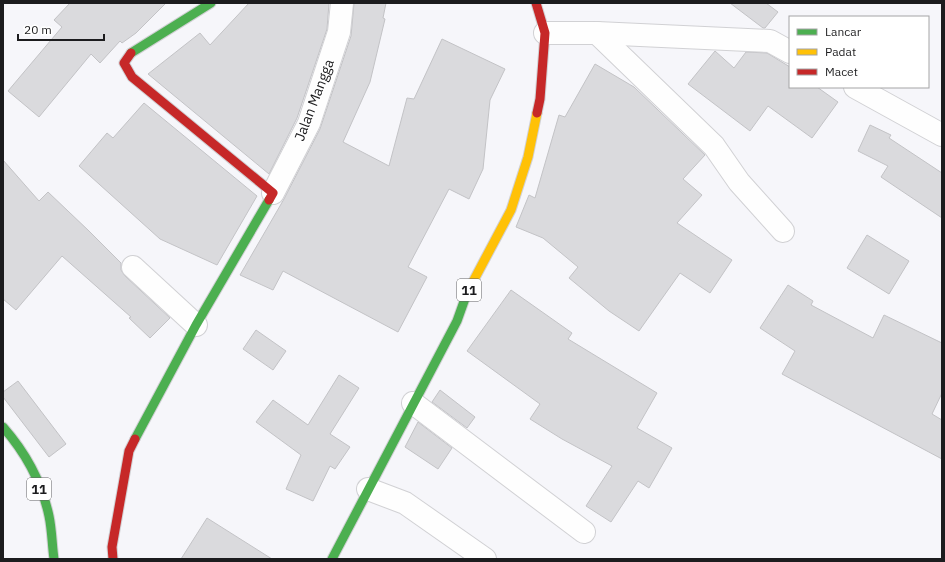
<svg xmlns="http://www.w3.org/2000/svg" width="945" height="562" font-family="'IBM Plex Sans',sans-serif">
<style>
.building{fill:#dadadd;stroke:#c3c3c6}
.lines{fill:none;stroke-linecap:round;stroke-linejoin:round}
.street-casing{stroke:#d1d1d4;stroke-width:24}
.fast-casing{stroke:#d1d1d4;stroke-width:11}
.slow-casing{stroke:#d1d1d4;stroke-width:11}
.jam-casing{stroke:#d1d1d4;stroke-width:11}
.street{stroke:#fefefe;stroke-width:22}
.fast{stroke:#4caf50;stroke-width:9}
.slow{stroke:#ffc107;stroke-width:9}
.jam{stroke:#c62828;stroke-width:9}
.labels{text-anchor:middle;stroke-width:3;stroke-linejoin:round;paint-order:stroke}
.shield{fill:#fff;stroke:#606062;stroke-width:1}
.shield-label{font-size:13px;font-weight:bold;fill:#1c1c1e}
.street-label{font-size:14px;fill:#1c1c1e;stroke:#fff}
</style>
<rect width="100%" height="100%" fill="#f6f6fa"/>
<g class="building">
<path d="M70,3H166L136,33L122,43L120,41L100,63L91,54L39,117L8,91L62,27L54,20Z"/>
<path d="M249,3H329L327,29L297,118L269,174L148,74L200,33L210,45Z"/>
<path d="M354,3H386L383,18L385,19L370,82L343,142L389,166L407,98L414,99L442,39L505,69L490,100L483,169L469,199L449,189L408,267L427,277L398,332L283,271L273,290L240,275L284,199L320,129L351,36Z"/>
<path d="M730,3H766L778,12L765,28H763Z"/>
<path d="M715,51L734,68L746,52L767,53L790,67V87H817L838,102L812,138L768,106L750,131L688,84Z"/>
<path d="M595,64L634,87L705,155L683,179L702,195L677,223L732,260L710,293L680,273L639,331L609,311L569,278L578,267L543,238L516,227L529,195L535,198L559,115L565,117Z"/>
<path d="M144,103L257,196L217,265L160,239L79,166L107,133L113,138Z"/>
<path d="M870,125L891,135L889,138L942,173V218L881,177L888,166L858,151Z"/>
<path d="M3,160L39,201L48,192L89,231L121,263V270L125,276L170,318L150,338L129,318L131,317L62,256L16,310L3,299Z"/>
<path d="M867,235L909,261L889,294L847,268Z"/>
<path d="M788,285L813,301L811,305L873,338L884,315L942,343V393L932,414L942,420V459L782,374L795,351L760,328Z"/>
<path d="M511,290L572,333L568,339L657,393L637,428L672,448L649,488L638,481L611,522L586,506L612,466L562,439L530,419L540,404L467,351Z"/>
<path d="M256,330L286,351L273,370L243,349Z"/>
<path d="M339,375L359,388L330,434L350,447L335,469L330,466L313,501L286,489L301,455L256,422L273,400L308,425Z"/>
<path d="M18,381L66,444L49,457L3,397V392Z"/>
<path d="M440,390L475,417L467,428L432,402Z"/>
<path d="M418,422L452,448L438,469L405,447Z"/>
<path d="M207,518L272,559H181Z"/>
</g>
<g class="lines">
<defs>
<g id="street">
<path d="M545,33H597L770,41L790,52"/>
<path d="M597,33L714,146L739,182L783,231"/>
<path d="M855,87L942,135"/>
<path d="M273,193L309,123L339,32L342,3"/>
<path d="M133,267L196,325"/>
<path d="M413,403L584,532"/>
<path d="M368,489L405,503L485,559"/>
</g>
<g id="fast">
<path d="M131,53L211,3"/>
<path d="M3,427C25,452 42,483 49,516C52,530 52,545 54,559"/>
<path d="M135,439L196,325L269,200"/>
<path d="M332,559L457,321L467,293"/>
</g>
<path id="slow" d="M467,293L511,210L528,157L537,113"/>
<g id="jam">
<path d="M536,3L545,33L540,99L537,113"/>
<path d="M131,53L124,63L132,77L273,193L269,200"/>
<path d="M113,559L112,547L129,451L135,439"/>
</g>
</defs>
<use href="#street" class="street-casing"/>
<use href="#fast" class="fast-casing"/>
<use href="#slow" class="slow-casing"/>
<use href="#jam" class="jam-casing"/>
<use href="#street" class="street"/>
<use href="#fast" class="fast"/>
<use href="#slow" class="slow"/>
<use href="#jam" class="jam"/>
</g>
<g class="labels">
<g class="shield">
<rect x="457" y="279" width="24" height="22" rx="3"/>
<rect x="27" y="478" width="24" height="22" rx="3"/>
</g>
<g class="shield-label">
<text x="469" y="295">11</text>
<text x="39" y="494">11</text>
</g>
<g class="street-label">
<text transform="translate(314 100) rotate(-69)" y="5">Jalan Mangga</text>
</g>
</g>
<rect width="945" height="562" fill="none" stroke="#1c1c1e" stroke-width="8"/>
<rect x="789" y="16" width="140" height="72" fill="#ffffff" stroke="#a4a4a5"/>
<rect x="797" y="29" width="20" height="6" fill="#4caf50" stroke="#a4a4a5"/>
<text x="825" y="36" font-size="12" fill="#1c1c1e">Lancar</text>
<rect x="797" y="49" width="20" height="6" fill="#ffc107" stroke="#a4a4a5"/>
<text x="825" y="56" font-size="12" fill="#1c1c1e">Padat</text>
<rect x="797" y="69" width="20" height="6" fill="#c62828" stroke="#a4a4a5"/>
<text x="825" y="76" font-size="12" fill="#1c1c1e">Macet</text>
<path d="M18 34v6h86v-6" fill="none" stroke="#1c1c1e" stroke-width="2"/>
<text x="24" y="34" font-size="12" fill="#1c1c1e" stroke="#ffffff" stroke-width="3" paint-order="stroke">20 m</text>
</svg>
